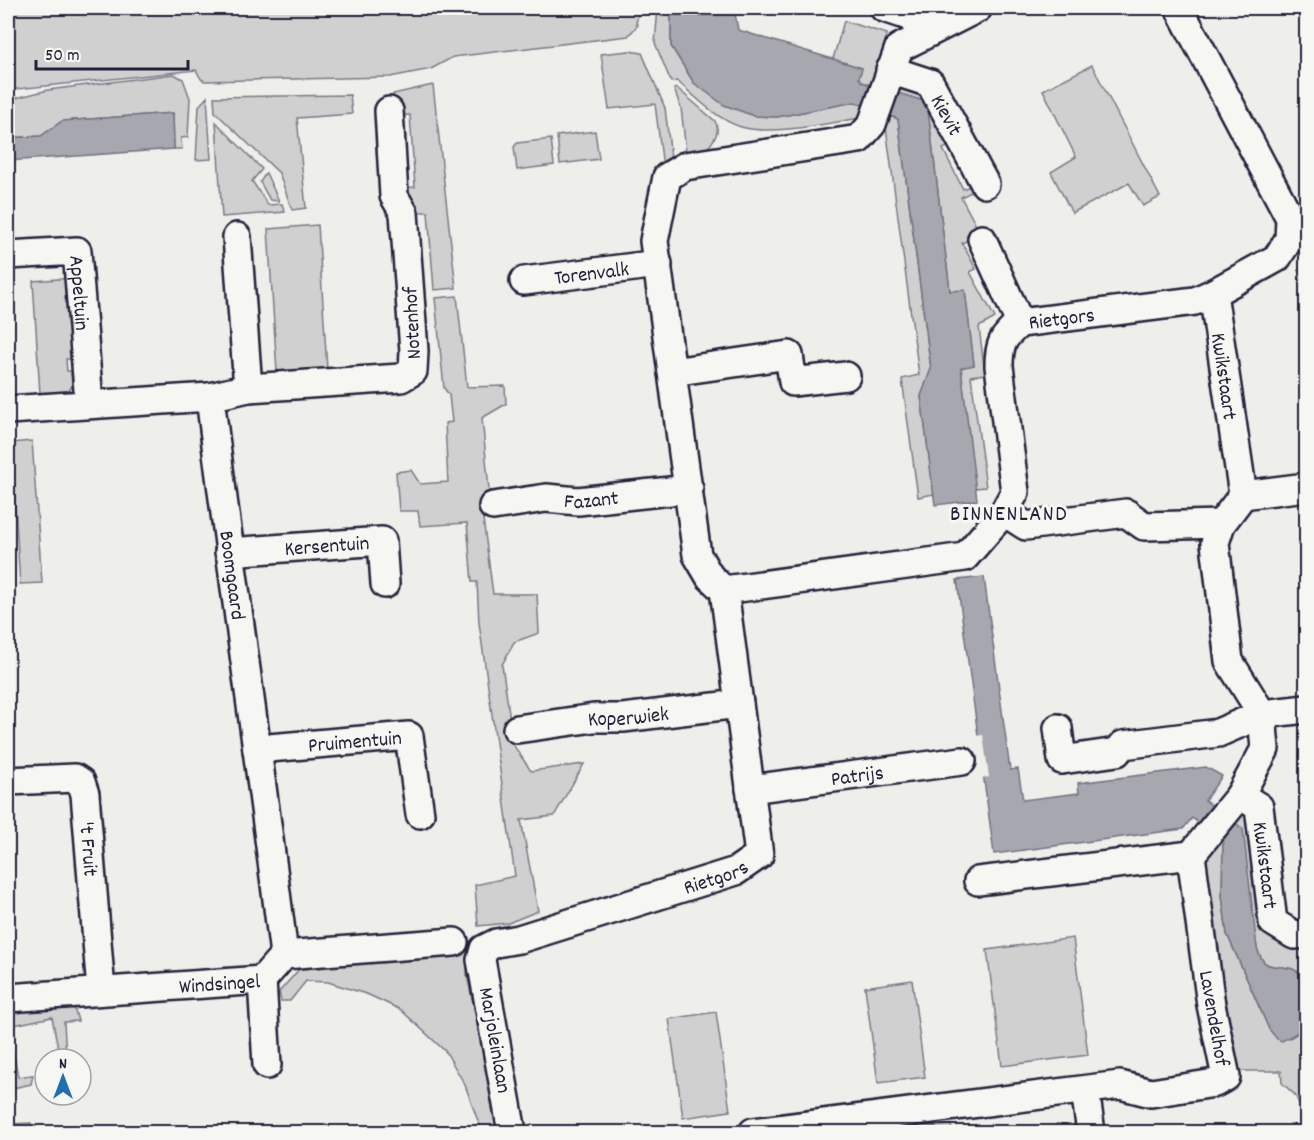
<svg xmlns="http://www.w3.org/2000/svg" width="1314" height="1140" font-family="Dekko,sans-serif">
<style>
.green{fill:#d0d0d1;stroke:#797986;stroke-width:1.5}
.water{fill:#a7a7af;stroke:#727281;stroke-width:1.5}
.pier{fill:#eeeeeb}
.lines{fill:none;stroke-linecap:round;stroke-linejoin:round}
.minor-casing{stroke:#22223b;stroke-width:32}
.minor{stroke:#f6f6f2;stroke-width:27}
.labels{text-anchor:middle;stroke-width:6;stroke-linejoin:round;paint-order:stroke}
.street-label{font-size:21px;fill:#22223b;stroke:#f6f6f2}
.neighbourhood-label{font-size:22px;letter-spacing:1.5px;fill:#22223b;stroke:#f6f6f2}
</style>
<rect width="100%" height="100%" fill="#eeeeeb"/>
<filter id="ink" filterUnits="userSpaceOnUse"><feTurbulence type="fractalNoise" baseFrequency=".0167" numOctaves="2"/><feDisplacementMap in="SourceGraphic" scale="12" xChannelSelector="R" yChannelSelector="G"/><feConvolveMatrix kernelMatrix="1 2 1 2 8 2 1 2 1" color-interpolation-filters="sRGB"/></filter>
<g filter="url(#ink)">
<g class="green">
<path d="M8,8H640L636,23L638,25L628,36L453,57L431,69L390,77L205,81L201,79L196,70L8,90Z"/>
<path d="M658,8H671V46L694,83L754,116L777,117L855,102L865,106L860,118C828,123 771,136 741,127C716,119 696,97 677,81L671,82L655,43Z"/>
<path d="M844,21L887,34L872,86L862,82L859,78L862,68L833,59Z"/>
<path d="M629,51L642,53L665,108L671,158L663,167L655,104L609,109L601,54Z"/>
<path d="M1092,65L1160,197L1143,206L1129,183L1072,213L1051,172L1076,157L1043,90Z"/>
<path d="M174,74L183,79L190,98L188,137L181,138L182,149H174L173,113L62,121L41,136L8,138V100L48,90Z"/>
<path d="M900,82L927,90L955,143L943,149L963,189L976,183L979,188L961,197L980,233L962,243L976,269L970,272L995,318L979,327L985,374L971,376L986,487L975,488L961,367L974,365L965,291H950L927,102L897,93Z"/>
<path d="M433,85L456,288L434,290L428,212H415L400,188L415,187L410,115L394,116L393,94Z"/>
<path d="M677,88L715,121C721,132 714,140 707,149L686,151L681,108L674,89Z"/>
<path d="M350,95L352,114L297,118L306,208L292,210L279,173L215,112L214,97Z"/>
<path d="M207,97L211,159L196,160L199,106Z"/>
<path d="M890,116L898,119L931,369L921,396L934,494L918,497L902,379L919,375L886,127Z"/>
<path d="M216,122L262,169L252,181L268,205L282,204L285,212L222,217Z"/>
<path d="M595,131L599,159L560,164L557,136Z"/>
<path d="M551,139L554,165L517,170L514,147L517,143Z"/>
<path d="M266,173L279,201L270,200L260,182Z"/>
<path d="M318,225L327,369L277,372L268,229Z"/>
<path d="M71,278L77,359H66L67,371H71L72,386L68,392L40,394L33,281Z"/>
<path d="M457,296L467,387L505,386L506,404L482,418L491,510L482,511L493,594H537L539,633L514,642L502,665L514,746L531,771L584,764L554,816L521,820L538,911L508,923L478,926L475,885L515,876L479,623L477,582H472L467,523L420,526L418,511H399L396,472L411,470L420,484L448,482L445,423L452,422L449,395L444,388L435,298Z"/>
<path d="M32,441L42,583L20,584L11,443Z"/>
<path d="M1245,806L1266,924L1306,942V976C1300,974 1294,968 1288,968C1269,965 1264,969 1257,948L1233,821Z"/>
<path d="M1219,840L1223,842L1222,895L1227,934L1269,1029L1290,1038L1306,1028V1064L1301,1066L1306,1096V1132L1300,1106L1295,1095L1282,1083L1281,1071H1240L1222,982L1205,860Z"/>
<path d="M1073,938L1088,1055L1002,1066L987,950Z"/>
<path d="M466,948L468,951L467,976L502,1132H482L465,1085L446,1052L401,1010L369,995L328,982L306,981L290,1001H281L279,992L302,966Z"/>
<path d="M912,980L925,1077L878,1083L865,987Z"/>
<path d="M74,1007L78,1021L64,1022L66,1059H60L52,1017L9,1026L18,1077L33,1075L31,1084L13,1088L8,1087V1011Z"/>
<path d="M716,1012L730,1111L683,1118L669,1019Z"/>
<path d="M31,1123L32,1132H8V1124Z"/>
<path d="M951,1125L952,1132H884V1131Z"/>
</g>
<g class="water">
<path d="M671,8H734L738,30L862,68L859,78L862,82L927,102L950,291L965,290L974,365L961,368L977,500L935,505L921,396L931,369L898,119L855,102L777,117L754,116L724,105L694,83L671,46Z"/>
<path d="M173,113L174,149L8,161V138L41,136L62,121Z"/>
<path d="M984,577L1010,770L1018,769L1023,800L1079,793L1078,783L1206,767L1222,776L1205,800L1243,829L1257,948C1264,969 1269,965 1288,968C1294,968 1300,974 1306,976V1028L1282,1041L1277,1039L1269,1029L1227,934L1222,895L1223,842L1192,818L1183,829L994,854L957,580Z"/>
</g>
<path class="pier" d="M983,735L989,777L981,778L975,736Z"/>
<g class="lines">
<defs>
<g id="minor">
<path d="M884,8L911,17L923,35"/>
<path id="s1" d="M978,8L899,48L872,124L859,139L685,166L667,177L654,241L697,555L710,577L724,590L965,557L1004,512L1015,492L999,366C999,343 1003,337 1020,323L1195,301L1213,293L1277,258L1289,239L1290,218L1179,8"/>
<path id="s2" d="M890,70L930,83L985,184"/>
<path d="M237,237L248,388"/>
<path d="M982,239L1020,323"/>
<path id="s3" d="M8,255L77,251L89,403"/>
<path id="s4" d="M524,281L658,264"/>
<path d="M672,372L789,355L793,382L846,376"/>
<path d="M210,397L248,388L401,378L413,371L414,351L404,213L394,196L389,111"/>
<path id="s5" d="M8,410L210,397C233,584 261,769 284,955"/>
<path d="M1243,495L1306,487"/>
<path id="s6" d="M493,506L546,498L578,501L689,489"/>
<path d="M1004,512L1026,526L1126,513L1144,526L1221,524"/>
<path id="s7" d="M229,552L382,541L385,584"/>
<path d="M1058,728L1062,760L1117,752L1123,745L1218,733L1262,714L1306,709"/>
<path id="s8" d="M517,729L594,718H623L739,704"/>
<path id="s9" d="M257,749L409,736L420,814"/>
<path id="s10" d="M8,781L75,778L81,782L85,794L101,991"/>
<path id="s11" d="M750,789L962,761"/>
<path id="s12" d="M1240,795L1259,807L1273,922L1294,935L1306,934"/>
<path d="M1191,855L1240,795L1265,749L1262,714L1229,661L1215,543L1221,524L1243,495L1213,293"/>
<path d="M978,881L1191,855"/>
<path d="M262,980L267,1065"/>
<path id="s13" d="M8,998L262,980L284,955L454,942"/>
<path d="M1085,1090L1091,1132"/>
<path id="s14" d="M512,1132L481,960L484,949L496,943L519,939L736,871L759,855L724,590"/>
<path d="M753,1132L1120,1085L1151,1093L1215,1083L1226,1077L1211,1005L1191,855"/>
</g>
</defs>
<use href="#minor" class="minor-casing"/>
<use href="#minor" class="minor"/>
</g>
</g>
<g class="labels">
<g class="street-label">
<text dy="7" stroke="none"><textPath href="#s2" startOffset="78">Kievit</textPath></text>
<text dy="7" stroke="none"><textPath href="#s4" startOffset="68">Torenvalk</textPath></text>
<text dy="7" stroke="none"><textPath href="#s3" startOffset="111">Appeltuin</textPath></text>
<text dy="7" stroke="none"><textPath href="#s1" startOffset="1358">Rietgors</textPath></text>
<text transform="translate(411 323) rotate(-93)" y="7">Notenhof</text>
<text transform="translate(1225 376) rotate(82)" y="7">Kwikstaart</text>
<text dy="7" stroke="none"><textPath href="#s6" startOffset="99">Fazant</textPath></text>
<text dy="7" stroke="none"><textPath href="#s7" startOffset="98">Kersentuin</textPath></text>
<text dy="7" stroke="none"><textPath href="#s5" startOffset="382">Boomgaard</textPath></text>
<text dy="7" stroke="none"><textPath href="#s8" startOffset="112">Koperwiek</textPath></text>
<text dy="7" stroke="none"><textPath href="#s9" startOffset="98">Pruimentuin</textPath></text>
<text dy="7" stroke="none"><textPath href="#s11" startOffset="108">Patrijs</textPath></text>
<text dy="7" stroke="none"><textPath href="#s10" startOffset="142">'t Fruit</textPath></text>
<text dy="7" stroke="none"><textPath href="#s12" startOffset="81">Kwikstaart</textPath></text>
<text dy="7" stroke="none"><textPath href="#s14" startOffset="429">Rietgors</textPath></text>
<text dy="7" stroke="none"><textPath href="#s13" startOffset="212">Windsingel</textPath></text>
<text transform="translate(1215 1018) rotate(80)" y="7">Lavendelhof</text>
<text transform="translate(496 1040) rotate(80)" y="7">Marjoleinlaan</text>
</g>
<g class="neighbourhood-label">
<text x="1009" y="520">BINNENLAND</text>
</g>
</g>
<rect width="1314" height="1140" fill="none" stroke="#f6f6f2" stroke-width="30"/>
<rect x="15" y="15" width="1284" height="1110" fill="none" stroke="#22223b" stroke-width="2" filter="url(#ink)"/>
<g transform="translate(63 1077)"><circle r="28" fill="#f6f6f2" stroke="#a1a1a9" stroke-width="1.5"/>
<path d="M0-4.5L10 22L0 15L-10 22Z" fill="#1f6fb2"/>
<text y="-9" font-size="16" font-weight="bold" text-anchor="middle" fill="#22223b">N</text>
</g>
<path d="M36 60v9h152v-9" fill="none" stroke="#22223b" stroke-width="3"/>
<text x="45" y="60" font-size="18" fill="#22223b" stroke="#f6f6f2" stroke-width="4.5" paint-order="stroke">50 m</text>
</svg>
